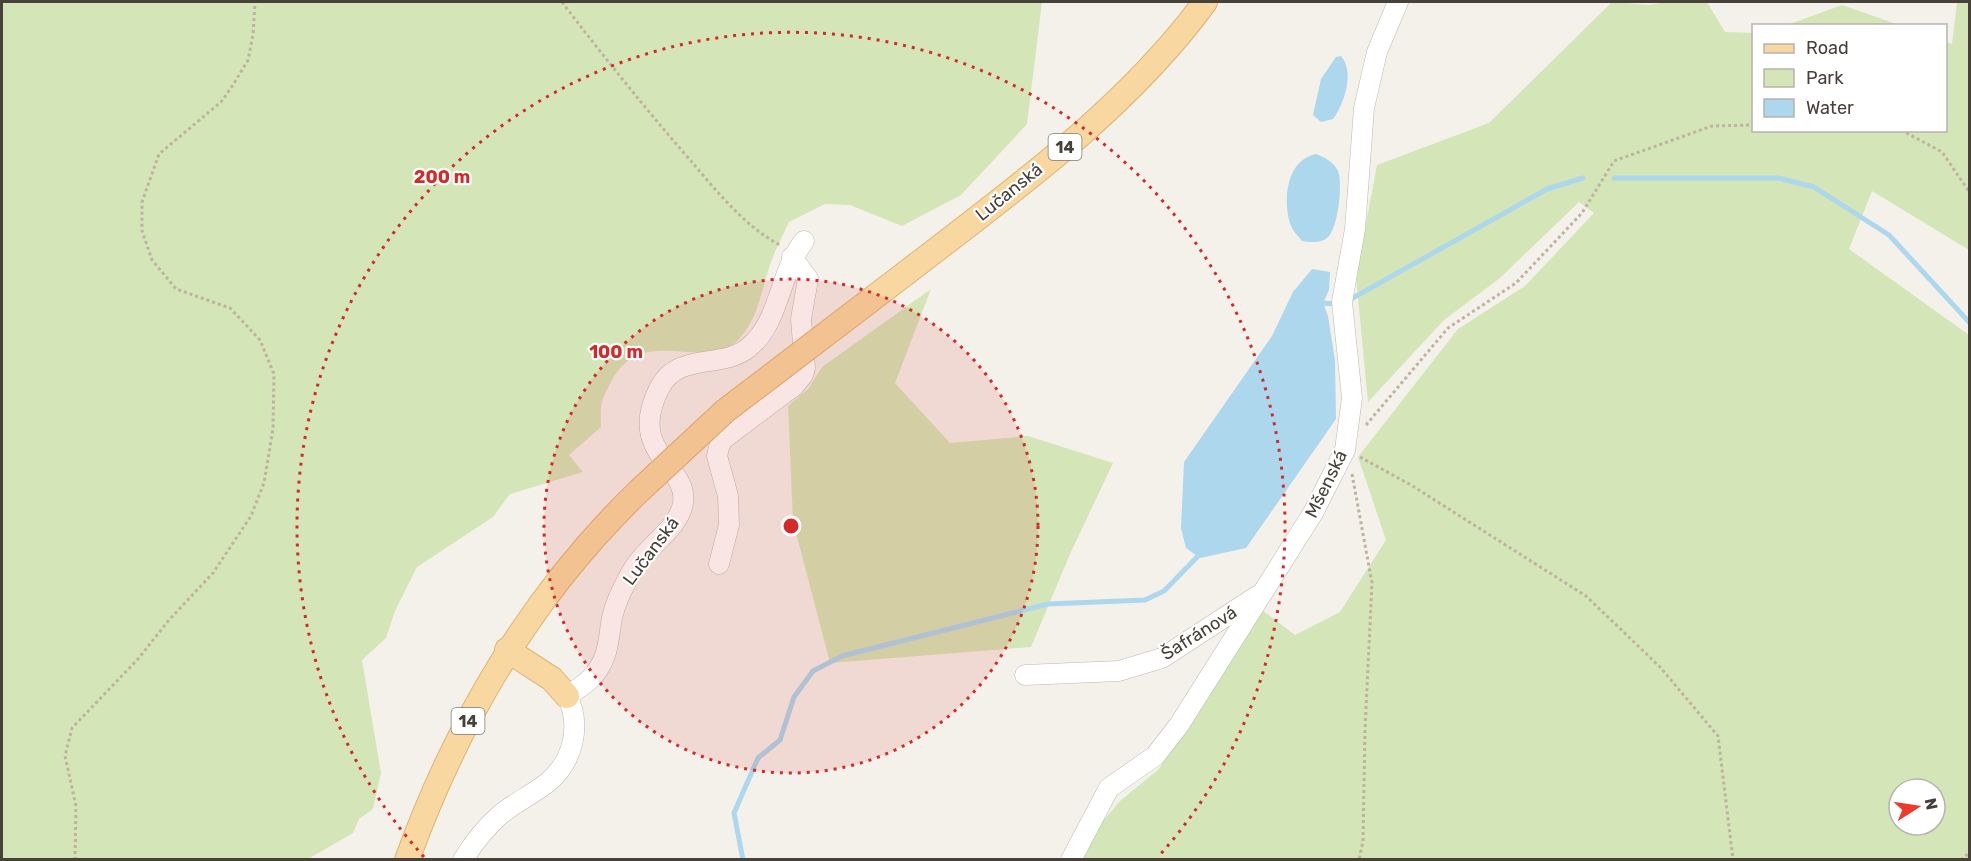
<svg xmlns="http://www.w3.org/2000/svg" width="1971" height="861" font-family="Rubik,sans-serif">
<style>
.green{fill:#d4e5b7;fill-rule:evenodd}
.water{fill:#acd7ec}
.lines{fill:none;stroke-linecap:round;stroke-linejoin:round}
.stream{stroke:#acd7ec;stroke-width:5}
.minor-casing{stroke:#bfb8ae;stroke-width:21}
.major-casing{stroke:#dcb470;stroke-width:26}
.path{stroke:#c0b2a0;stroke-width:3;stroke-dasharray:3 3;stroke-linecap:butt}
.minor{stroke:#fff;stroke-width:20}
.major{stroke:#f8d8a0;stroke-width:24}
.major-bridge-casing{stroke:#dcb470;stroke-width:26;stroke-linecap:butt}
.major-bridge{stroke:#f8d8a0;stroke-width:24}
.ring{fill:none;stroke:#d62828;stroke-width:3;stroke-dasharray:3 6}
.labels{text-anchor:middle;stroke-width:4.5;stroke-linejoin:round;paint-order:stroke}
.shield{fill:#fff;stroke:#7f7a74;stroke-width:1.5}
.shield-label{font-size:16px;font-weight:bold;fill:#484139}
.street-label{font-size:18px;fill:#484139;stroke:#fff}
.centre{fill:#d62828;stroke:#fff;stroke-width:3}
.ring-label{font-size:18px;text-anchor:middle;font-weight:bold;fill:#d62828;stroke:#fff;stroke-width:4.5;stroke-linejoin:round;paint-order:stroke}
</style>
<rect width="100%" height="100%" fill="#f4f1eb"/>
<g class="green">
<path d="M2,2H1042L1027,124L961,195L902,226L850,205L825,204L789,222C782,237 774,252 769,268C760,295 758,321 736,342C703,371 643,324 612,380C601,401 600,403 601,427L569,455L583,472L510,494L493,517L417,567L395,611L386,638L362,660L381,773L373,809L359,819L353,833L308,859L2,860Z"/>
<path d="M1612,2L1649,5L1666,2H1707L1725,32L1753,33L1754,130H1946V42L1952,44L1957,2H1969V250L1872,191L1849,249L1969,335V859L1081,860L1094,832L1120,801L1159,769L1262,610L1295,635L1340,612L1386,540L1358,457L1458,329L1525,286L1594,213L1579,202L1500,278L1444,320L1368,402L1356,277L1377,165L1489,123ZM1899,789H1935V825H1899Z"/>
<path d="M1842,5L1899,25H1787Z"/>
<path d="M931,289L895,383L950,443L1028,436L1113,463L1070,554L1031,647L830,663L793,521L788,406L808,389L822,367Z"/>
</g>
<g class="water">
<path d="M1341,56C1355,72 1344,104 1333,119L1321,122L1313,115L1321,79L1336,57Z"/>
<path d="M1316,154C1324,157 1334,162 1338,171C1343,184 1338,226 1329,236C1322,244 1311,242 1302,241C1298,236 1293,231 1291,226C1282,201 1286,160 1316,154Z"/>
<path d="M1312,269L1330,272L1329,290L1323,303L1328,316L1335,361L1336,419L1246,548L1200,558L1186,548L1181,528L1184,462L1272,336L1293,292Z"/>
</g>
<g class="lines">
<g class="stream">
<path d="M1614,178H1778L1814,187L1889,235L1970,323"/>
<path d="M1351,299L1547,189L1583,178"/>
<path d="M1321,308L1323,303L1335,304"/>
<path d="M743,860L734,813L758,758L780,740L794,697L813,671L842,656L1048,604L1145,600L1164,591L1202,552"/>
</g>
<defs>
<g id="minor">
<path d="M719,564L729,525L728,496L717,456L719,447L722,440L794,386L803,375L805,368L801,319L808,279L792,257"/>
<path d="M1025,675L1119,671L1162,658L1257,596"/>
<path d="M463,860C474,842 486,827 501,814C516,802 533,794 547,783C573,762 582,726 567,696C579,688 593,680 600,666C609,652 609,633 612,618C616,600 625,583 634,568C647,546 679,529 683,503C689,465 625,453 660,387C678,352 722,369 748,348C780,323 779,273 804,241"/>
<path d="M1071,860L1109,788L1155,756L1179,725L1313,513L1345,450L1352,398L1342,302L1355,229L1364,108L1377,52L1398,2"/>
</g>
<g id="major">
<path d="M906,273C1012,191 1126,110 1205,2"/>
<path d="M507,650L552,679L567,696"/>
<path d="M407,860C457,722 533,593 639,491"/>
</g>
</defs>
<use href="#minor" class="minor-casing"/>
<use href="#major" class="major-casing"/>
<g class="path">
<path d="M562,2C603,56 645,108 690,160C715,189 745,227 780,245"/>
<path d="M1901,130L1942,152L1970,193"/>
<path d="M1366,425L1448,328L1516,283L1582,213L1614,161L1712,126L1754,125"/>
<path d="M1360,457L1411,485L1586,596L1660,667L1718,736L1733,860"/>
<path d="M1352,474L1372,583L1365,729L1363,841L1359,860"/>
<path d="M75,860L76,806L65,756L72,728L138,659L169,620L213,573L251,516L264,483L273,429L274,374L260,340L230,308L176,289L152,260L142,231V202L159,154L221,102L233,85L248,60L253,35L255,2"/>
<path d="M1961,860L1970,852"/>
</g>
<use href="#minor" class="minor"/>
<use href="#major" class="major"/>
<defs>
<path id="major-bridge" d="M639,491L725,411L906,273"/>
</defs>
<use href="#major-bridge" class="major-bridge-casing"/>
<use href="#major-bridge" class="major-bridge"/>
</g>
<circle cx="791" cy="526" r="247" fill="#d62828" fill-opacity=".12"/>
<g class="ring">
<circle cx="791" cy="526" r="247"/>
<path d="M424 857A494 494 0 1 1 1158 857"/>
</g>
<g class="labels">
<g class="shield">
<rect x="1048.5" y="134" width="33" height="26" rx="4.5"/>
<rect x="451.5" y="708" width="33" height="26" rx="4.5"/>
</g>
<g class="shield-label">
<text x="1065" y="153">14</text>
<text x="468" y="727">14</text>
</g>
<g class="street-label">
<text transform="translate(1009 192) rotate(-39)" y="6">Lučanská</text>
<text transform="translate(1326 484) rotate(-64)" y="6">Mšenská</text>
<text transform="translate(651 551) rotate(-53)" y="6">Lučanská</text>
<text transform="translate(1199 633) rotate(-32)" y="6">Šafránová</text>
</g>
</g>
<circle cx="791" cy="526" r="9" class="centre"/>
<g class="ring-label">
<text x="442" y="183">200 m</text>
<text x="616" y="358">100 m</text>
</g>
<rect width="1971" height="861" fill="none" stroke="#484139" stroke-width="6"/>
<rect x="1752" y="24" width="195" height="108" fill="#ffffff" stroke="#b6b3b0" stroke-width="1.5"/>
<rect x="1764" y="44" width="30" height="9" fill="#f8d8a0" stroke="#b6b3b0" stroke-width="1.5"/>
<text x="1806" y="54" font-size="18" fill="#484139">Road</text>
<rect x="1764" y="69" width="30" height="18" fill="#d4e5b7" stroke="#b6b3b0" stroke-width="1.5"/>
<text x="1806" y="84" font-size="18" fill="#484139">Park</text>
<rect x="1764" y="99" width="30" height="18" fill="#acd7ec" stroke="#b6b3b0" stroke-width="1.5"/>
<text x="1806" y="114" font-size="18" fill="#484139">Water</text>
<g transform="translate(1917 807) rotate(78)"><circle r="28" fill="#ffffff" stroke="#b6b3b0" stroke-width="1.5"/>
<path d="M0-4.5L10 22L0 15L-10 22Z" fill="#ec392a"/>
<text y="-9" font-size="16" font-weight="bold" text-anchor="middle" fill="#484139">N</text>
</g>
</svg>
